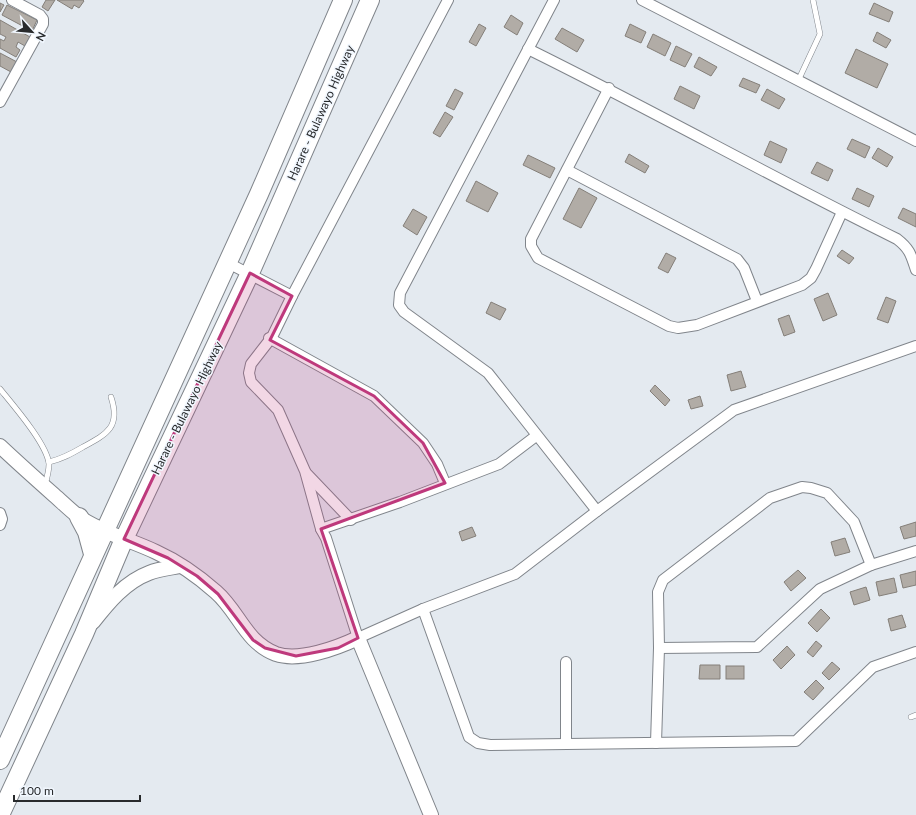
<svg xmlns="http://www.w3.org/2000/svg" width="916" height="815" font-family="Lato,sans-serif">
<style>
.building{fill:#b1aca6;stroke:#847f79}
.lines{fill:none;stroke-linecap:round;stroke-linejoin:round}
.lane-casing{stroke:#80858b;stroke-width:6}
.street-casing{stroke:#80858b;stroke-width:12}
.secondary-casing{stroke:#80858b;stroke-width:16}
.highway-casing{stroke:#80858b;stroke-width:20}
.lane{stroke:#fff;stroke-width:5}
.street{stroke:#fff;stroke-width:10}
.secondary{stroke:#fff;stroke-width:14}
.highway{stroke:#fff;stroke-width:18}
.marked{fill:#be397c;fill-opacity:0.2;stroke:#be397c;stroke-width:3;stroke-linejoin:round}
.labels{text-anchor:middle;stroke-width:3;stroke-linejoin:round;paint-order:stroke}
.street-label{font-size:12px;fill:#282a2c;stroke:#f1f7fe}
</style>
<rect width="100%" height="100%" fill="#e4eaf0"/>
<g class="building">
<path d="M46,0H55L48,11L42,7Z"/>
<path d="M57,0H83L84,1L79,8L74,5L72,9Z"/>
<path d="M0,3L4,5L0,12Z"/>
<path d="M874,3L893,12L889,22L869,14Z"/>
<path d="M7,5L37,20L32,31L2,15Z"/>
<path d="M511,15L523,23L517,35L504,27Z"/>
<path d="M0,20L30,37L25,46L18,42L16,47L20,50L16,57L0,48V39L4,41L6,37L0,34Z"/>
<path d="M479,24L486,28L476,46L469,42Z"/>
<path d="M630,24L646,32L641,43L625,36Z"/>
<path d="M562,28L584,40L577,52L555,39Z"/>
<path d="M877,32L891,40L886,48L873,41Z"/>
<path d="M653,34L671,43L665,56L647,47Z"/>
<path d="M676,46L692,54L685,67L670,60Z"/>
<path d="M856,49L888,64L877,88L845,73Z"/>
<path d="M0,53L17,62L11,72L0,66Z"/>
<path d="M699,57L717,67L711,76L694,67Z"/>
<path d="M743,78L760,85L756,93L739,86Z"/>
<path d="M680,86L700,96L694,109L674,99Z"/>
<path d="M455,89L463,93L454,110L446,106Z"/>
<path d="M767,89L785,99L779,109L761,100Z"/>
<path d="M445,112L453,117L440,137L433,133Z"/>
<path d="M852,139L870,147L865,158L847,149Z"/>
<path d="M770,141L787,149L781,163L764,155Z"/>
<path d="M878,148L893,157L887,167L872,158Z"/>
<path d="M629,154L649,166L645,173L625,162Z"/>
<path d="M528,155L555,168L550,178L523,165Z"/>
<path d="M817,162L833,170L828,181L811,173Z"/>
<path d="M476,181L498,193L488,212L466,201Z"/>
<path d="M579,188L597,198L581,228L563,219Z"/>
<path d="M857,188L874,196L869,207L852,199Z"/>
<path d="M903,208L916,214V227L898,218Z"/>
<path d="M413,209L427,217L417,235L403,226Z"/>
<path d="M842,250L854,258L849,264L837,256Z"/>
<path d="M666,253L676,258L668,273L658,268Z"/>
<path d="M828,293L837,315L823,321L814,299Z"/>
<path d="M886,297L896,301L888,323L877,319Z"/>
<path d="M491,302L506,309L500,320L486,313Z"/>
<path d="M789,315L795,332L784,336L778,319Z"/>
<path d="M741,371L746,387L731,391L727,375Z"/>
<path d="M655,385L670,400L665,406L650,391Z"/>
<path d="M700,396L703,406L691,409L688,400Z"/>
<path d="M916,522V536L904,539L900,527Z"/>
<path d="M472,527L476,536L462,541L459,532Z"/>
<path d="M845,538L850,552L835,556L831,542Z"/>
<path d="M798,570L806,578L791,591L784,582Z"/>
<path d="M916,571V585L903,588L900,575Z"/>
<path d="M894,578L897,592L879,596L876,582Z"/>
<path d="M866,587L870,600L854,605L850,592Z"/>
<path d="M821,609L830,618L817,632L808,623Z"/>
<path d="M902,615L906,627L891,631L888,619Z"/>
<path d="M816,641L822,646L813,657L807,652Z"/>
<path d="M787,646L795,655L781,669L773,660Z"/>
<path d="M832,662L840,669L829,680L822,673Z"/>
<path d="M700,665H720V679H699Z"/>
<rect x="726" y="666" width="18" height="13"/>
<path d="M816,680L824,688L813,700L804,692Z"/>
</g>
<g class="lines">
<defs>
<g id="lane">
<path d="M798,81L820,34L813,0"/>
<path d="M0,389C13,405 47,444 49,464C49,471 47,478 45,485"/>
<path d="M49,462C62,459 71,454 83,447C107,434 121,427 111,397"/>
<path d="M911,717L916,715"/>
</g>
<g id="street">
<path d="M448,0L292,296L272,337L251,364L249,373L251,382L278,410L305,471L321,529L326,538L358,638L423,609L515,574L597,511L734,410L916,346"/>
<path d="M554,0L400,293L399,305L404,312L488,373L597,511"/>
<path d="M642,0L916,141"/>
<path d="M528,49C652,110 773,178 897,239C910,249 911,255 916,270"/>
<path d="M609,88L531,239V246L538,258L669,326L678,328L697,325L802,285L811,278L816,269L842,212"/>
<path d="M0,102L43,24V19L40,15L12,0"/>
<path d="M567,170L737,259L744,268L757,301"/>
<path d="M228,263L292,296"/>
<path d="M269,338L374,396L423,443L437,464L445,483"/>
<path d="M306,473L351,520"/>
<path d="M0,513L2,519L0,525"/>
<path d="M321,529L400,502L499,464L536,436"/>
<path d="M423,609L469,737L478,743L490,745L796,741L873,667L916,652"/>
<path d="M659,648L757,647L820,589L871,565L916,551"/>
<path d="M566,662V743"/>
<path d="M656,743L659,648L658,592L663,580L770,498L802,487L811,488L827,493L854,522L871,565"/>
</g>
<g id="secondary">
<path d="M0,446C18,463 36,479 54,495C62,502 70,510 79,517C102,533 131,540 156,552C178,562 198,576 216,592C239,612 245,642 276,654C299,662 337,648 358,638L431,815"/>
<path d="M93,622C108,603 125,582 149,573C159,569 170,568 180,566"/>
</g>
<g id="highway">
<path d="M79,517L87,532L93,554"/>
<path d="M0,760L259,194L343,0"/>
<path d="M0,815L84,634L124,539L250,273L370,0"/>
</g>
</defs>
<use href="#lane" class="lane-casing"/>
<use href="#street" class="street-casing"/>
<use href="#secondary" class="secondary-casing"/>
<use href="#highway" class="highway-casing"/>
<use href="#lane" class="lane"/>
<use href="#street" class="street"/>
<use href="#secondary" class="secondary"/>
<use href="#highway" class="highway"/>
</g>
<path class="marked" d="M250,273L292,296L270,340L374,396L423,443L445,483L321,529L358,638L338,648L296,656L265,648L253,640L218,594L197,576L168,558L124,539Z"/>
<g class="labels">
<g class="street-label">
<text transform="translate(321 113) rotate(-66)" y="4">Harare - Bulawayo Highway</text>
<text transform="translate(187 408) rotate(-64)" y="4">Harare - Bulawayo Highway</text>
</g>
</g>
<g transform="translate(32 32) rotate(117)" stroke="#f1f7fe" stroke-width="3" paint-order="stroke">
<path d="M0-3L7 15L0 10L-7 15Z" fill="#282a2c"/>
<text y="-6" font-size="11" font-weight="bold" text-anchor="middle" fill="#282a2c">N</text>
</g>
<path d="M14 795v6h126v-6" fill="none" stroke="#282a2c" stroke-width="2"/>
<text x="20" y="795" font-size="12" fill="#282a2c" stroke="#f1f7fe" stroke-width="3" paint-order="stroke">100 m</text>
</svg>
